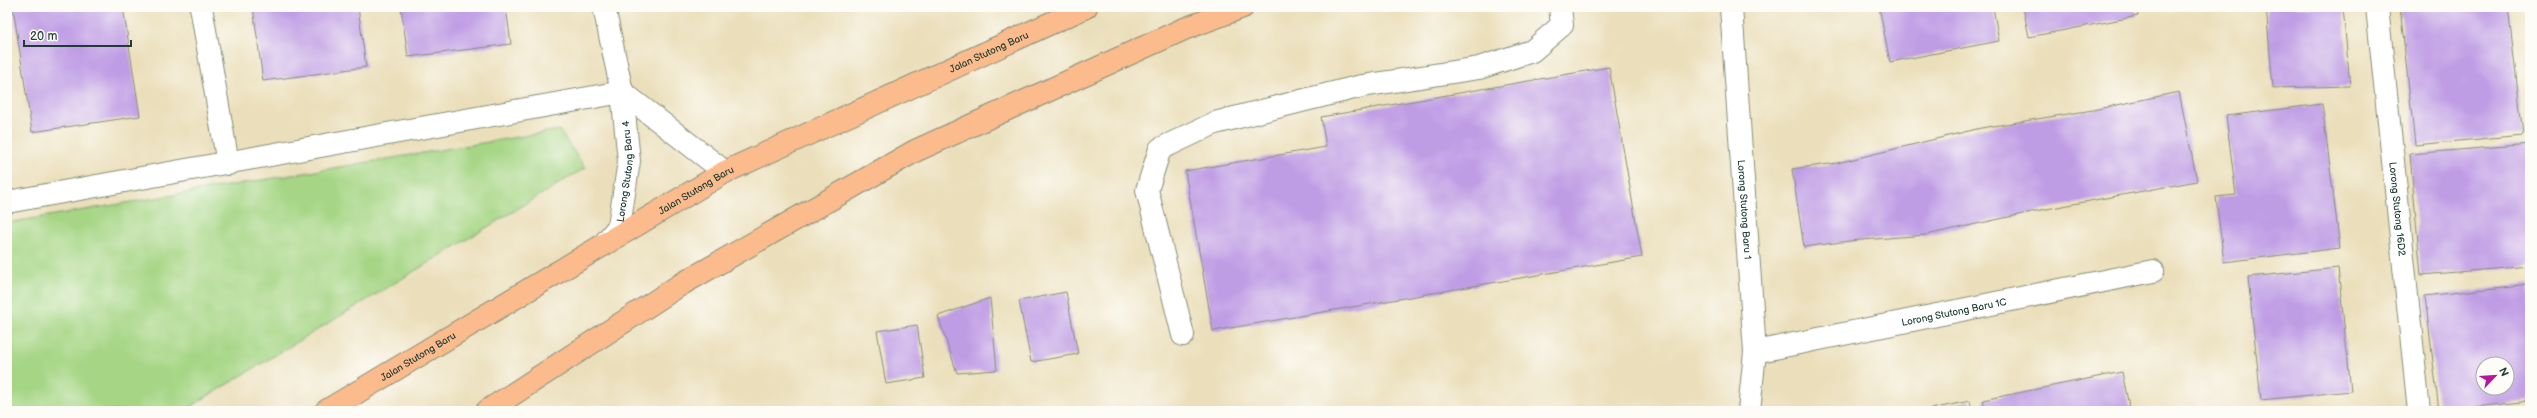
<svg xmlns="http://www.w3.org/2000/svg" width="2537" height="418" font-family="'Balsamiq Sans',sans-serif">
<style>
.green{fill:#a6d685;stroke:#628a5c}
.building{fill:#bf9de5;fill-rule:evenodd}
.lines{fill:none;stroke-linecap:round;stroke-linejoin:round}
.minor-casing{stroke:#858e78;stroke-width:24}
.major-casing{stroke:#858e78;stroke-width:24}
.minor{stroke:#fff;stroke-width:22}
.major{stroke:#fbbb8d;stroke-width:22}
.labels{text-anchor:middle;stroke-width:3;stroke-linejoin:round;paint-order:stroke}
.street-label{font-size:10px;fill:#1f3d34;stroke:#fdfcf7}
</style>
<rect width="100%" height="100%" fill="#fdfcf7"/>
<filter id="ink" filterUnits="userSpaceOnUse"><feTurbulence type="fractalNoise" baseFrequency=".025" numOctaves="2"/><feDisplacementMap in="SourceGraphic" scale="8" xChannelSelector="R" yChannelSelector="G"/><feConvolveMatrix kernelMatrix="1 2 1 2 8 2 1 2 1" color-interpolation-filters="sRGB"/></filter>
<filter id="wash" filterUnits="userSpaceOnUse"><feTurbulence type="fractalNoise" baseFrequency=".012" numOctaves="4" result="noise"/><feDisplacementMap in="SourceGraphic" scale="16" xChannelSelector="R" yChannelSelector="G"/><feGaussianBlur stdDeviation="0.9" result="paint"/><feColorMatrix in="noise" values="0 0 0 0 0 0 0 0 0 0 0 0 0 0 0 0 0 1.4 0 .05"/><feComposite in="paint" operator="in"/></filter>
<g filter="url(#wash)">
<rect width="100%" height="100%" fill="#ebdfbb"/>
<path class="green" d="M559,130L585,168L183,411H7V223Z"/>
<g id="blocks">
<g class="building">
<path d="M13,7H123L140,116L32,132Z"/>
<path d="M253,7H358L366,67L263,81Z"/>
<path d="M401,7H506L511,44L408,57Z"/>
<path d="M1879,7H1993L1999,41L1890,62Z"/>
<path d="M2023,7H2136L2138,16L2029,37Z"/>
<path d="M2266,7H2343L2350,86L2273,88Z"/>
<path d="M2400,7H2508L2523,135L2415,145Z"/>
<path d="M1609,67L1642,257L1213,331L1185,171L1326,147L1321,117Z"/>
<path d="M2179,92L2197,181L2036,211L1926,235L1849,241L1804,247L1792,169L1837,163L1981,128L2093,110Z"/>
<path d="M2322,104L2340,248L2224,262L2216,197L2236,195L2226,116Z"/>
<path d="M2530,144V266L2421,275L2410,154Z"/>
<path d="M2338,268L2351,391L2261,400L2248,277Z"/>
<path d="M2530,284V401L2439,411L2425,296ZM2483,364H2507V388H2483Z"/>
<path d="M1066,292L1078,354L1031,362L1019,301Z"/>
<path d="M990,298L997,370L957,373L938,316Z"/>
<path d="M917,325L925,378L886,384L877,331Z"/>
<path d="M2122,372L2130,411H1986L1983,400Z"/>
<path d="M1970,401L1972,411H1926V410Z"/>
</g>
</g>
</g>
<g filter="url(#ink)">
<use href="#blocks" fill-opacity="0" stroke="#858e78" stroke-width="1"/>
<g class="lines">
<defs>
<g id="minor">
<path d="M201,7L228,164"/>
<path id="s1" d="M1731,7L1755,352L1749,411"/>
<path id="s2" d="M2377,7L2419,411"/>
<path d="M622,92L725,172"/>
<path d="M7,202L622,92"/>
<path id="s3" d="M603,245L619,226L629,161L622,92L604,7"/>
<path d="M1183,335L1147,190L1160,149L1215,123L1309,99L1362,86L1479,68L1532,51L1562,25L1560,7"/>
<path id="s4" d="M1755,352L2153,271"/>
</g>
<g id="major">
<path id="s5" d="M326,411L725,172L1086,7"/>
<path d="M487,411L680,285L915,151L1184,29L1243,7"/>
</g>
</defs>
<use href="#minor" class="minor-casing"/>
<use href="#major" class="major-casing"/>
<use href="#minor" class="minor"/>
<use href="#major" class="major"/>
</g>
</g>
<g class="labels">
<g class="street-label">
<text dy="4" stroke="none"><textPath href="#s5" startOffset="755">Jalan Stutong Baru</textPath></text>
<text dy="4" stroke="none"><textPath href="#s3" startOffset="80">Lorong Stutong Baru 4</textPath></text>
<text dy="4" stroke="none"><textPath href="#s5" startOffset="431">Jalan Stutong Baru</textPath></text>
<text dy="4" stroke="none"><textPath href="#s1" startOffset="203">Lorong Stutong Baru 1</textPath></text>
<text dy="4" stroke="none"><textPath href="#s2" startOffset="203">Lorong Stutong 16D2</textPath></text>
<text dy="4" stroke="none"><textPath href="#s4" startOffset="203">Lorong Stutong Baru 1C</textPath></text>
<text dy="4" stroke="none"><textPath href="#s5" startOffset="107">Jalan Stutong Baru</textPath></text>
</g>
</g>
<rect width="2537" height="418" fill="none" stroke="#fdfcf7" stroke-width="24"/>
<g transform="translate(2495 376) rotate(65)"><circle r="19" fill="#fdfcf7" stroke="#a4b0a9"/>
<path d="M0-3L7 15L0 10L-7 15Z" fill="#b5179e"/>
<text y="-6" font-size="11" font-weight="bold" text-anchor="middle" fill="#1f3d34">N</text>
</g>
<path d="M24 40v6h107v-6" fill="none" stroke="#1f3d34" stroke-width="2"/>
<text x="30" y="40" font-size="12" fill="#1f3d34" stroke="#fdfcf7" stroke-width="3" paint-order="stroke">20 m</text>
</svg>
